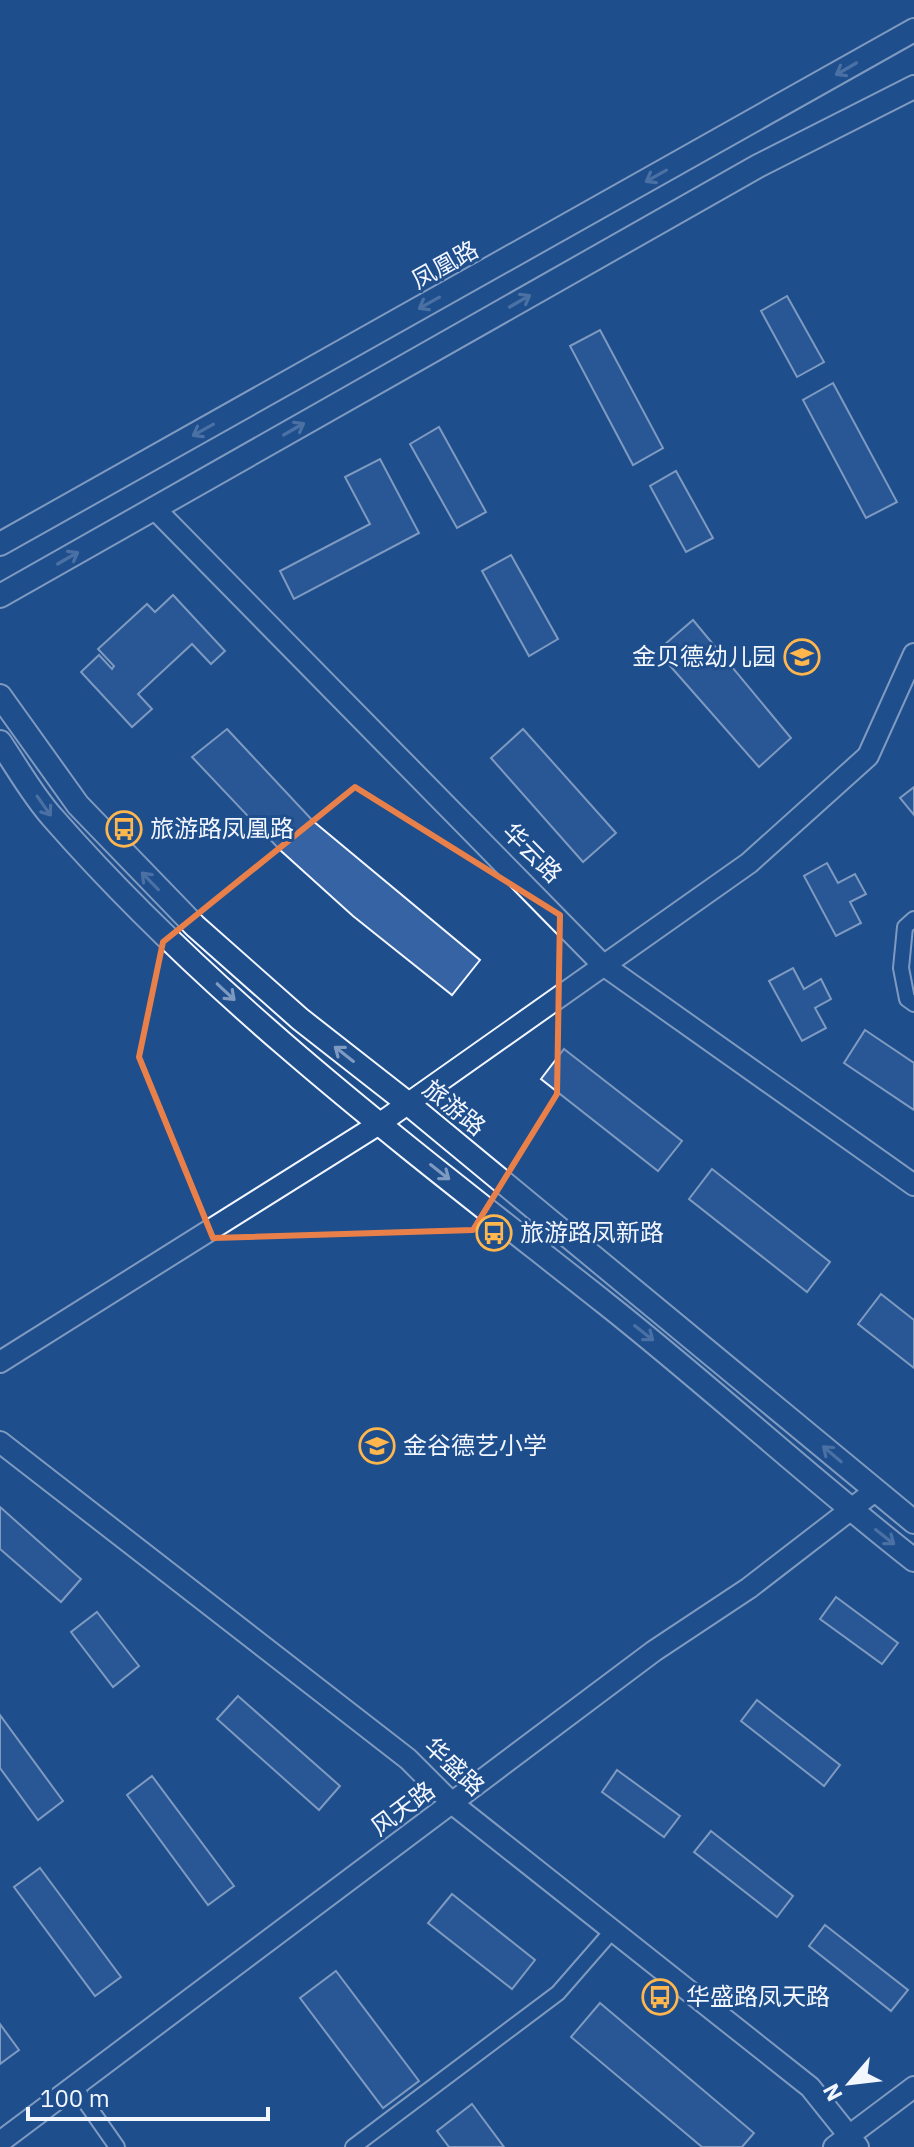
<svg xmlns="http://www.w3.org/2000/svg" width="914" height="2147" font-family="'IBM Plex Sans','Noto Sans SC',sans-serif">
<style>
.building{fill:#3563a3;stroke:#f2f6ff;stroke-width:2}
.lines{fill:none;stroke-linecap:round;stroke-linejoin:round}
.street-casing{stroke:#f2f6ff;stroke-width:18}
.secondary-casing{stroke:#f2f6ff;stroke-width:24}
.primary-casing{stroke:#f2f6ff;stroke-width:26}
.street{stroke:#1f4e8c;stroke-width:14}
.secondary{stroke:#1f4e8c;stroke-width:20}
.primary{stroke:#1f4e8c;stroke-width:22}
.oneway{stroke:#7e9ac0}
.marked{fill:none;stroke:#ea8049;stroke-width:6;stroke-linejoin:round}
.labels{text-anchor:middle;stroke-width:6;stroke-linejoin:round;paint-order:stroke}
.street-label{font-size:24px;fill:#f2f6ff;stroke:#1f4e8c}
.poi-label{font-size:24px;fill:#f2f6ff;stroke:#1f4e8c;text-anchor:start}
</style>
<rect width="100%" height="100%" fill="#1f4e8c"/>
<g class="building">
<path d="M787,296L824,362L797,377L761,311Z"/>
<path d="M600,330L663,448L633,465L570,346Z"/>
<path d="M833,383L897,502L866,518L803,400Z"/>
<path d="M439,427L486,512L457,528L410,444Z"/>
<path d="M380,459L419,533L294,599L280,571L370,524L345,477Z"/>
<path d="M676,471L713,538L686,552L650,486Z"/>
<path d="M511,555L558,639L529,656L482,571Z"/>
<path d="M173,595L225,651L211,664L192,644L138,694L152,709L132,727L81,672L99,655L112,669L114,666L98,649L147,604L155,612Z"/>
<path d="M693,620L791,738L759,767L657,651Z"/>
<path d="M227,729L313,821L480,960L452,995L353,916L280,850L192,757Z"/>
<path d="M523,729L616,833L583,862L491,758Z"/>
<path d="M914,787V815L900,798Z"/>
<path d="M827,863L838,883L855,874L866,894L850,902L861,923L836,936L804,876Z"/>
<path d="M793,968L804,989L821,979L831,999L815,1008L826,1028L802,1041L769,981Z"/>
<path d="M865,1030L914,1063V1110L844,1063Z"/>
<path d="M564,1049L682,1141L658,1171L541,1079Z"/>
<path d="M712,1169L830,1262L807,1292L689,1199Z"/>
<path d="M881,1294L914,1320V1368L858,1324Z"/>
<path d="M0,1507L81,1579L61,1602L0,1549Z"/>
<path d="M836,1597L898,1643L882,1664L820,1619Z"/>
<path d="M97,1612L139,1666L113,1687L71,1632Z"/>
<path d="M238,1696L340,1786L319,1810L217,1719Z"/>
<path d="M757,1700L840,1765L824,1786L741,1721Z"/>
<path d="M0,1715L63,1801L38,1820L0,1768Z"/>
<path d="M617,1770L680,1816L664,1837L602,1792Z"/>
<path d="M152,1776L234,1886L208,1905L127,1795Z"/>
<path d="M711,1831L793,1896L777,1917L694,1852Z"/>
<path d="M40,1868L121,1977L95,1996L14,1887Z"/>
<path d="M452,1894L535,1960L512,1989L428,1923Z"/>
<path d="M825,1925L908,1990L891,2011L809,1946Z"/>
<path d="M336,1971L419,2081L383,2108L300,1998Z"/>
<path d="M600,2003L754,2133L742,2147H702L571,2037Z"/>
<path d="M0,2024L19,2050L0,2064Z"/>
<path d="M472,2104L504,2147H449L437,2131Z"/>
</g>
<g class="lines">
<defs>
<g id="street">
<path d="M914,919L905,927L901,968L907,999L914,1004"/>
<path d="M75,2087L117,2147"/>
<path d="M353,2147L558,1993L613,1930"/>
</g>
<g id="secondary">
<path d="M154,508L602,964L914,1185"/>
<path d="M0,1362L379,1124L749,863L868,756L914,654"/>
<path d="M0,1442L408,1759L453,1804L810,2087L858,2147"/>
<path d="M0,2142L654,1651L749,1588L876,1490"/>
<path d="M834,2147L914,2087"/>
</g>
<g id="primary">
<path d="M0,544L914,30"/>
<path d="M0,596L758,166L914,87"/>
<path d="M0,696L78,805L195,926L300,1019L406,1102L914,1522"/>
<path d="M0,742C17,767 33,796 53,818C215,1003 413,1151 605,1303C710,1386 808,1477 914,1560"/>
</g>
</defs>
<use href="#street" class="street-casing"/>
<use href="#secondary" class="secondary-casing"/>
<use href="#primary" class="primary-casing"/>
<use href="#street" class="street"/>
<use href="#secondary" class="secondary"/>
<use href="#primary" class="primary"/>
</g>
<defs><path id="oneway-shaft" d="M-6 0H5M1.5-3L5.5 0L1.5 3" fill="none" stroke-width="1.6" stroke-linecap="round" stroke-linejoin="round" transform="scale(2)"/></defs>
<g class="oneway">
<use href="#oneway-shaft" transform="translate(846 69) rotate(150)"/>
<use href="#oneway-shaft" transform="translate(656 176) rotate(151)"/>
<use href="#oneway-shaft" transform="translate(520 301) rotate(-30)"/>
<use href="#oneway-shaft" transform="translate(429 303) rotate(151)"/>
<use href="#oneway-shaft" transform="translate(294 429) rotate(-30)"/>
<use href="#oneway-shaft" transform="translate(203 430) rotate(151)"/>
<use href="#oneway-shaft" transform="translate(68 558) rotate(-30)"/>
<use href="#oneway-shaft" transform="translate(44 806) rotate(55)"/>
<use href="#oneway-shaft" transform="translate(150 881) rotate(-134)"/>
<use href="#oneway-shaft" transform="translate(226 992) rotate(43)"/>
<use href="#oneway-shaft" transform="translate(344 1054) rotate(-142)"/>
<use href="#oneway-shaft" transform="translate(440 1172) rotate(38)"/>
<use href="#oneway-shaft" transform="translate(644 1333) rotate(38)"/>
<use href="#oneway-shaft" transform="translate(832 1454) rotate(-140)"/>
<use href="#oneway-shaft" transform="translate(885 1537) rotate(38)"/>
</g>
<path d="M0 0H914V2147H0ZM355,787L560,915L557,1094L473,1230L213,1238L139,1057L163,942Z" fill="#1f4e8c" fill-opacity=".55" fill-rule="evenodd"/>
<path class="marked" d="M355,787L560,915L557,1094L473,1230L213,1238L139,1057L163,942Z"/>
<defs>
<symbol id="school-ring" viewBox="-11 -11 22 22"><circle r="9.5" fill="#1f4e8c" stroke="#ffb74d" stroke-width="1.5"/><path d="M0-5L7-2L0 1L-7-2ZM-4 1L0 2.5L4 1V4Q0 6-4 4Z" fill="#ffb74d"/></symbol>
<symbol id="bus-ring" viewBox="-11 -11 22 22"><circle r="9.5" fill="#1f4e8c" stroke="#ffb74d" stroke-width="1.5"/><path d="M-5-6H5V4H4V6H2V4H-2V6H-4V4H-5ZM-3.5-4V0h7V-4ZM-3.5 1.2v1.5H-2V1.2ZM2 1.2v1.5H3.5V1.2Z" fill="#ffb74d"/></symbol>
</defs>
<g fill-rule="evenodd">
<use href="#school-ring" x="782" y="637" width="40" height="40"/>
<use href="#bus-ring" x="104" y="809" width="40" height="40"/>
<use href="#bus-ring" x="474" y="1213" width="40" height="40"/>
<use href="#school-ring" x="357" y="1426" width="40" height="40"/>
<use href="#bus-ring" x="640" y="1977" width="40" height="40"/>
</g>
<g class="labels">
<g class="street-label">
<text transform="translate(445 265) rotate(-29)" y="8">凤凰路</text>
<text transform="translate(532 853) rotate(45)" y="8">华云路</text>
<text transform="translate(454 1108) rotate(39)" y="8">旅游路</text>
<text transform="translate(454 1767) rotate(43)" y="8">华盛路</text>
<text transform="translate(403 1809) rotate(-37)" y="8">风天路</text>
</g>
<g class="poi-label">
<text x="776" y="665" text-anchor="end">金贝德幼儿园</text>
<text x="150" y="837">旅游路凤凰路</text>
<text x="520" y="1241">旅游路凤新路</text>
<text x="403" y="1454">金谷德艺小学</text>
<text x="686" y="2005">华盛路凤天路</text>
</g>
</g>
<g transform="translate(850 2083) rotate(242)" stroke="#1f4e8c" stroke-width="6" paint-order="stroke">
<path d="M0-6L14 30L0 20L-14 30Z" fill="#f2f6ff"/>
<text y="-12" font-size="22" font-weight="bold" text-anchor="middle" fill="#f2f6ff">N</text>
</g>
<path d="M28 2107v12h240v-12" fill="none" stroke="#f2f6ff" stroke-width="4"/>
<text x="40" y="2107" font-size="24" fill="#f2f6ff" stroke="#1f4e8c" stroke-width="6" paint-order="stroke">100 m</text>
</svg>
